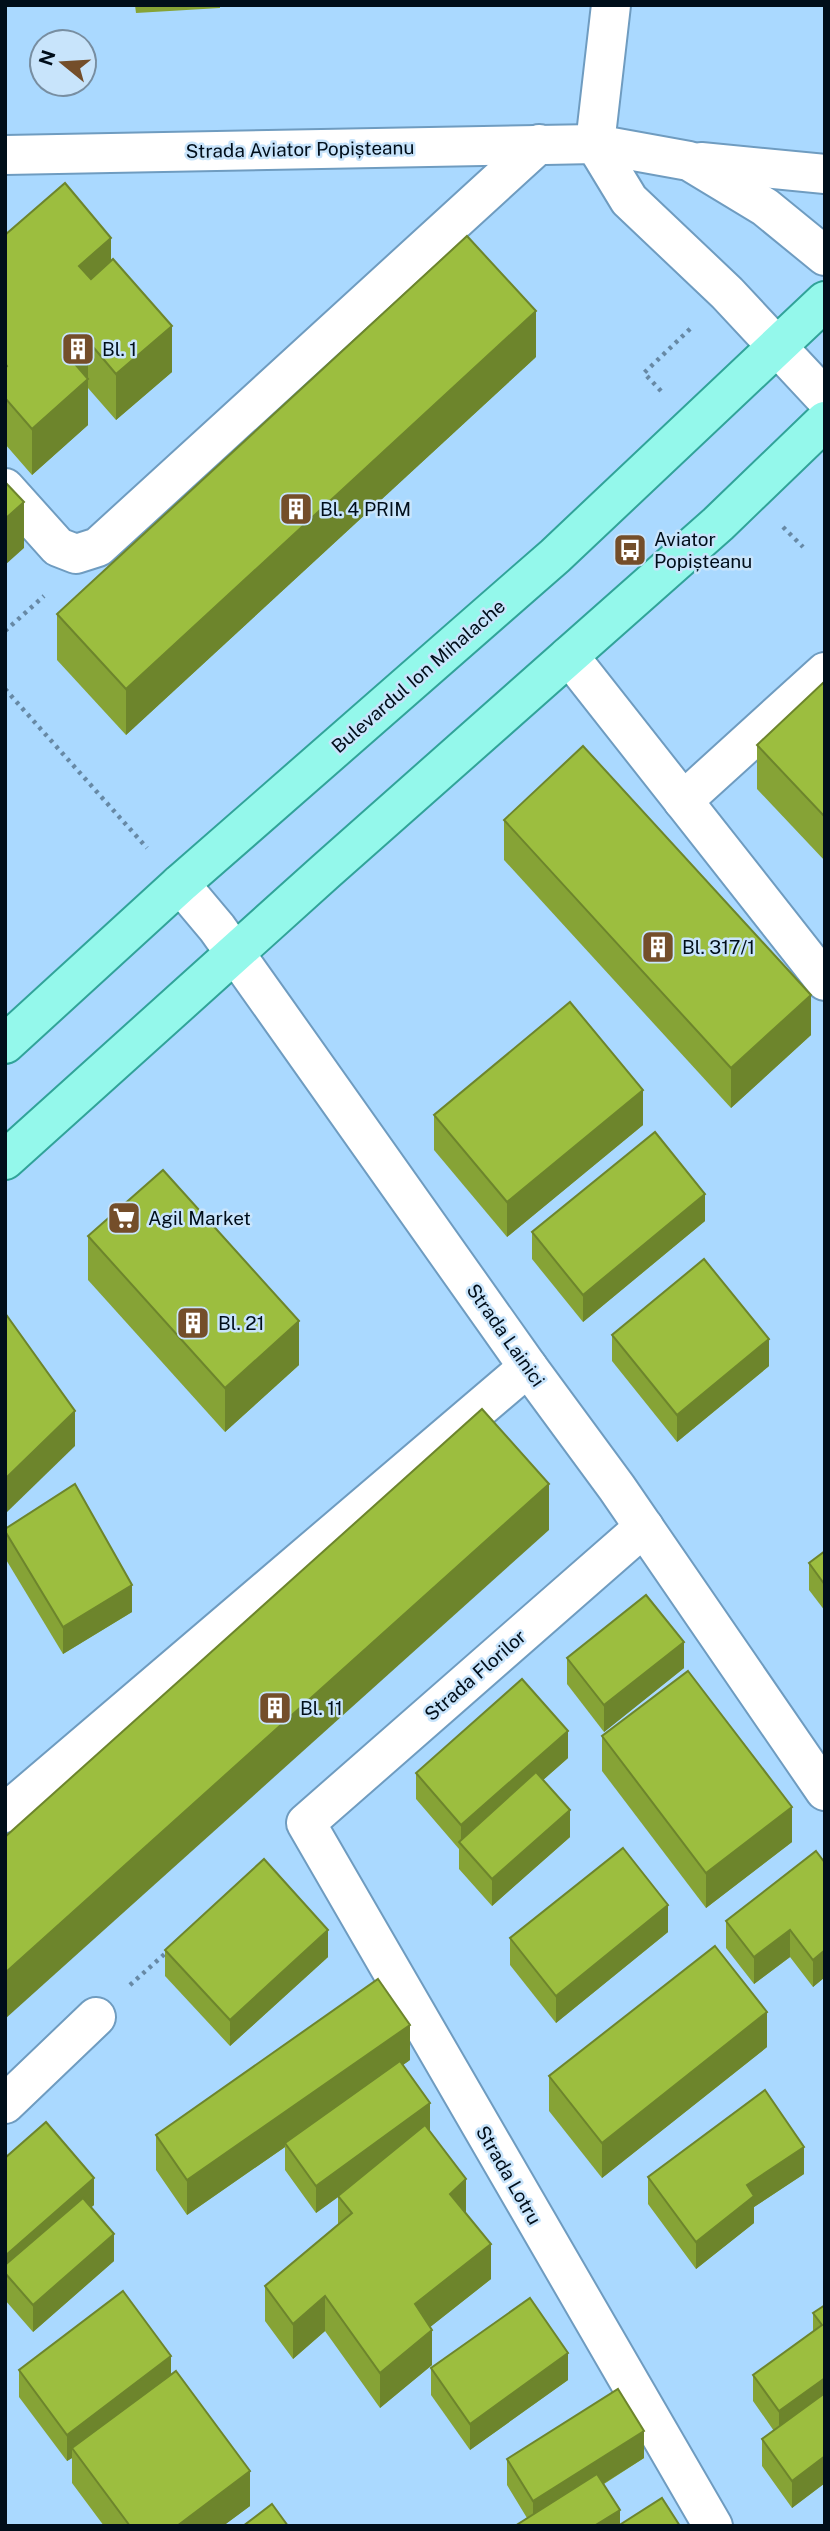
<svg xmlns="http://www.w3.org/2000/svg" width="830" height="2531" font-family="'Public Sans',sans-serif">
<style>
.lines{fill:none;stroke-linecap:round;stroke-linejoin:round}
.minor-casing{stroke:#6f9cc0;stroke-width:42}
.major-casing{stroke:#31a399;stroke-width:42}
.path{stroke:#6789a5;stroke-width:4.5;stroke-dasharray:3.5 5;stroke-linecap:butt}
.minor{stroke:#fff;stroke-width:38}
.major{stroke:#94f8eb;stroke-width:38}
.wall{fill:#86a336}
.shaded-wall{fill:#6d852c}
.building{fill:#9cbe3f;stroke:#6d852c;stroke-width:2}
.labels{text-anchor:middle;stroke-width:5;stroke-linejoin:round;paint-order:stroke}
.street-label{font-size:19px;fill:#000e1a;stroke:#c8e4fb}
.poi-label{font-size:19px;fill:#000e1a;stroke:#c8e4fb;text-anchor:start}
</style>
<rect width="100%" height="100%" fill="#aad9ff"/>
<g class="lines">
<defs>
<g id="minor">
<path d="M595,144L629,200L727,293L825,398"/>
<path d="M595,144L611,5"/>
<path d="M5,155L595,144L689,161L765,207L825,256"/>
<path d="M701,162L825,174"/>
<path d="M5,488L58,547L76,554L98,547L539,144"/>
<path d="M569,656L825,981"/>
<path d="M683,801L825,672"/>
<path d="M180,884L217,928L276,1011L528,1367L617,1488L825,1791"/>
<path d="M644,1527L306,1823L713,2526"/>
<path d="M5,1813L528,1367"/>
<path d="M5,2104L96,2017"/>
</g>
<g id="major">
<path d="M5,1044L180,884L555,556L825,301"/>
<path d="M5,1160L326,871L718,524L825,421"/>
</g>
</defs>
<use href="#minor" class="minor-casing"/>
<use href="#major" class="major-casing"/>
<g class="path">
<path d="M661,391L644,373L691,328"/>
<path d="M783,527L803,547"/>
<path d="M5,631L44,596"/>
<path d="M5,689L147,848"/>
<path d="M130,1985L168,1951"/>
</g>
<use href="#minor" class="minor"/>
<use href="#major" class="major"/>
</g>
<g class="wall">
<path d="M135,5H220V8L136,13Z"/>
<path d="M5,235L111,261L172,372L116,420L88,388V425L32,475L5,444Z"/>
<path d="M536,357L126,735L57,660V614Z"/>
<path d="M825,681V861L757,789V745Z"/>
<path d="M504,820L811,1035L731,1108L504,860Z"/>
<path d="M434,1115L643,1125L507,1237L434,1150Z"/>
<path d="M705,1221L583,1322L532,1259V1232Z"/>
<path d="M88,1236L299,1365L225,1432L88,1280Z"/>
<path d="M612,1335L769,1366L677,1442L612,1361Z"/>
<path d="M5,1529L132,1612L63,1654L5,1558Z"/>
<path d="M825,1551V1611L809,1590V1563Z"/>
<path d="M567,1658L684,1668L604,1732L567,1684Z"/>
<path d="M602,1736L792,1842L706,1908L602,1771Z"/>
<path d="M568,1758L543,1780L570,1837L492,1906L459,1869V1849L416,1799V1773Z"/>
<path d="M825,1863V1977L813,1987L790,1957L754,1984L726,1948V1921Z"/>
<path d="M668,1932L556,2023L510,1965V1938Z"/>
<path d="M165,1950L328,1957L230,2046L165,1976Z"/>
<path d="M767,2047L602,2178L549,2111V2076Z"/>
<path d="M410,2060L403,2065L430,2130L429,2131L466,2213L491,2279L430,2327L432,2365L380,2408L325,2331L293,2359L265,2321V2286L338,2225V2197L316,2213L285,2170V2147L187,2215L156,2170V2135Z"/>
<path d="M825,2092V2121L824,2120V2093Z"/>
<path d="M5,2158L94,2205L91,2207L114,2261L33,2332L5,2300Z"/>
<path d="M804,2174L754,2207V2223L696,2269L648,2204V2177Z"/>
<path d="M825,2305V2483L792,2508L762,2466V2439L774,2431L753,2401V2375L813,2331V2313Z"/>
<path d="M431,2368L568,2380L470,2450L431,2395Z"/>
<path d="M19,2370L171,2374L250,2506L223,2526H104L72,2483V2458L67,2461L19,2397Z"/>
<path d="M644,2458L604,2484L620,2525L515,2526L527,2518L507,2485V2459Z"/>
</g>
<g class="shaded-wall">
<path d="M111,238V284L79,312V266Z"/>
<path d="M536,311V357L126,735V689Z"/>
<path d="M172,326V372L116,420V374Z"/>
<path d="M88,341V425L32,475V429L69,357Z"/>
<path d="M24,502V548L5,565V519Z"/>
<path d="M811,995V1035L731,1108V1068Z"/>
<path d="M643,1090V1125L507,1237V1202Z"/>
<path d="M705,1194V1221L583,1322V1295Z"/>
<path d="M299,1321V1365L225,1432V1388Z"/>
<path d="M769,1339V1366L677,1442V1415Z"/>
<path d="M75,1411V1446L5,1514V1479Z"/>
<path d="M549,1484V1530L5,2019V1973Z"/>
<path d="M132,1585V1612L63,1654V1627Z"/>
<path d="M684,1642V1668L604,1732V1705Z"/>
<path d="M568,1731V1758L465,1849L461,1845V1825Z"/>
<path d="M792,1807V1842L706,1908V1873Z"/>
<path d="M570,1810V1837L492,1906V1879Z"/>
<path d="M668,1905V1932L556,2023V1996Z"/>
<path d="M328,1930V1957L230,2046V2020Z"/>
<path d="M790,1930V1957L754,1984V1957Z"/>
<path d="M825,1950V1977L813,1987V1960Z"/>
<path d="M767,2012V2047L602,2178V2143Z"/>
<path d="M410,2025V2060L287,2146L285,2143V2147L187,2215V2180Z"/>
<path d="M430,2103V2130L316,2213V2186Z"/>
<path d="M804,2147V2174L754,2207V2223L696,2269V2242L747,2185Z"/>
<path d="M94,2178V2205L10,2278L5,2273V2256Z"/>
<path d="M466,2179V2214L450,2194Z"/>
<path d="M114,2234V2261L33,2332V2305Z"/>
<path d="M491,2244V2279L415,2339V2304Z"/>
<path d="M325,2296V2331L293,2359V2324Z"/>
<path d="M432,2330V2365L380,2408V2373Z"/>
<path d="M568,2353V2380L470,2450V2424Z"/>
<path d="M171,2356V2383L72,2448V2458L67,2461V2435Z"/>
<path d="M825,2378V2405L779,2438V2411Z"/>
<path d="M644,2431V2458L536,2526H533V2501Z"/>
<path d="M825,2456V2483L792,2508V2481Z"/>
<path d="M250,2471V2506L223,2526H177Z"/>
<path d="M620,2510V2526H594Z"/>
</g>
<g class="building">
<path d="M65,183L111,238L79,266L91,279L113,259L172,326L116,374L88,341L69,357L88,379L32,429L5,398V368L7,366L5,363V235Z"/>
<path d="M467,236L536,311L126,689L57,614Z"/>
<path d="M5,482L24,502L5,519Z"/>
<path d="M825,681V817L757,745Z"/>
<path d="M583,746L811,995L731,1068L504,820Z"/>
<path d="M570,1002L643,1090L507,1202L434,1115Z"/>
<path d="M655,1132L705,1194L583,1295L532,1232Z"/>
<path d="M163,1170L299,1321L225,1388L88,1236Z"/>
<path d="M704,1259L769,1339L677,1415L612,1335Z"/>
<path d="M5,1313L75,1411L5,1479Z"/>
<path d="M482,1409L549,1484L5,1973V1837Z"/>
<path d="M75,1484L132,1585L63,1627L5,1531V1529Z"/>
<path d="M825,1551V1585L809,1563Z"/>
<path d="M646,1595L684,1642L604,1705L567,1658Z"/>
<path d="M688,1671L792,1807L706,1873L602,1736Z"/>
<path d="M522,1679L568,1731L461,1825L416,1773Z"/>
<path d="M536,1772L570,1810L492,1879L459,1842Z"/>
<path d="M623,1848L668,1905L556,1996L510,1938Z"/>
<path d="M816,1851L825,1863V1950L813,1960L790,1930L754,1957L726,1921Z"/>
<path d="M264,1859L328,1930L230,2020L165,1950Z"/>
<path d="M715,1946L767,2012L602,2143L549,2076Z"/>
<path d="M378,1979L410,2025L187,2180L156,2135Z"/>
<path d="M400,2061L430,2103L316,2186L285,2143Z"/>
<path d="M765,2090L804,2147L747,2185L754,2196L696,2242L648,2177Z"/>
<path d="M46,2122L94,2178L5,2256V2158Z"/>
<path d="M425,2125L466,2179L450,2194L491,2244L415,2304L432,2330L380,2373L325,2296L293,2324L265,2286L352,2213L338,2196Z"/>
<path d="M83,2198L114,2234L33,2305L5,2273V2265Z"/>
<path d="M123,2291L171,2356L67,2435L19,2370Z"/>
<path d="M530,2298L568,2353L470,2424L431,2368Z"/>
<path d="M825,2305V2378L779,2411L753,2375L822,2325L813,2313Z"/>
<path d="M176,2371L250,2471L177,2526H130L72,2448Z"/>
<path d="M618,2389L644,2431L533,2501L507,2459Z"/>
<path d="M825,2393V2456L792,2481L762,2439Z"/>
<path d="M597,2474L620,2510L594,2526H515Z"/>
<path d="M662,2498L680,2526H618Z"/>
<path d="M272,2504L288,2526H243Z"/>
</g>
<defs>
<symbol id="building-square" viewBox="-11 -11 22 22"><rect x="-9" y="-9" width="18" height="18" rx="4" fill="#744e2a" stroke="#c8e4fb"/><path d="M-4-6H4V6H1V3H-1V6H-4ZM-2.5-4.3h1.7v1.8h-1.7ZM.8-4.3h1.7v1.8H.8ZM-2.5-1h1.7V.8h-1.7ZM.8-1h1.7V.8H.8Z" fill="#fff"/></symbol>
<symbol id="bus-square" viewBox="-11 -11 22 22"><rect x="-9" y="-9" width="18" height="18" rx="4" fill="#744e2a" stroke="#c8e4fb"/><path d="M-5-6H5V4H4V6H2V4H-2V6H-4V4H-5ZM-3.5-4V0h7V-4ZM-3.5 1.2v1.5H-2V1.2ZM2 1.2v1.5H3.5V1.2Z" fill="#fff"/></symbol>
<symbol id="supermarket-square" viewBox="-11 -11 22 22"><rect x="-9" y="-9" width="18" height="18" rx="4" fill="#744e2a" stroke="#c8e4fb"/><path d="M-6-5.5h2.5l.6 2H6L4.5 2H-2.5L-4.4-4H-6ZM-1.5 3.2a1.3 1.3 0 1 0 .1 0ZM3 3.2a1.3 1.3 0 1 0 .1 0Z" fill="#fff"/></symbol>
</defs>
<g fill-rule="evenodd">
<use href="#building-square" x="59" y="330" width="38" height="38"/>
<use href="#building-square" x="277" y="490" width="38" height="38"/>
<use href="#bus-square" x="611" y="531" width="38" height="38"/>
<use href="#building-square" x="639" y="928" width="38" height="38"/>
<use href="#supermarket-square" x="105" y="1199" width="38" height="38"/>
<use href="#building-square" x="174" y="1304" width="38" height="38"/>
<use href="#building-square" x="256" y="1689" width="38" height="38"/>
</g>
<g class="labels">
<g class="street-label">
<text transform="translate(300 149) rotate(-1)" y="7">Strada Aviator Popișteanu</text>
<text transform="translate(418 676) rotate(-41)" y="7">Bulevardul Ion Mihalache</text>
<text transform="translate(506 1335) rotate(55)" y="7">Strada Lainici</text>
<text transform="translate(475 1675) rotate(-41)" y="7">Strada Florilor</text>
<text transform="translate(509 2175) rotate(60)" y="7">Strada Lotru</text>
</g>
<g class="poi-label">
<text x="102" y="356">Bl. 1</text>
<text x="320" y="516">Bl. 4 PRIM</text>
<text x="654" y="546">Aviator<tspan x="654" dy="22">Popișteanu</tspan></text>
<text x="682" y="954">Bl. 317/1</text>
<text x="148" y="1225">Agil Market</text>
<text x="218" y="1330">Bl. 21</text>
<text x="300" y="1715">Bl. 11</text>
</g>
</g>
<rect width="830" height="2531" fill="none" stroke="#000e1a" stroke-width="14"/>
<g transform="translate(63 63) rotate(288)"><circle r="33" fill="#c8e4fb" stroke="#788ea1" stroke-width="2"/>
<path d="M0-5L12 26L0 18L-12 26Z" fill="#744e2a"/>
<text y="-10" font-size="19" font-weight="bold" text-anchor="middle" fill="#000e1a">N</text>
</g>
</svg>
